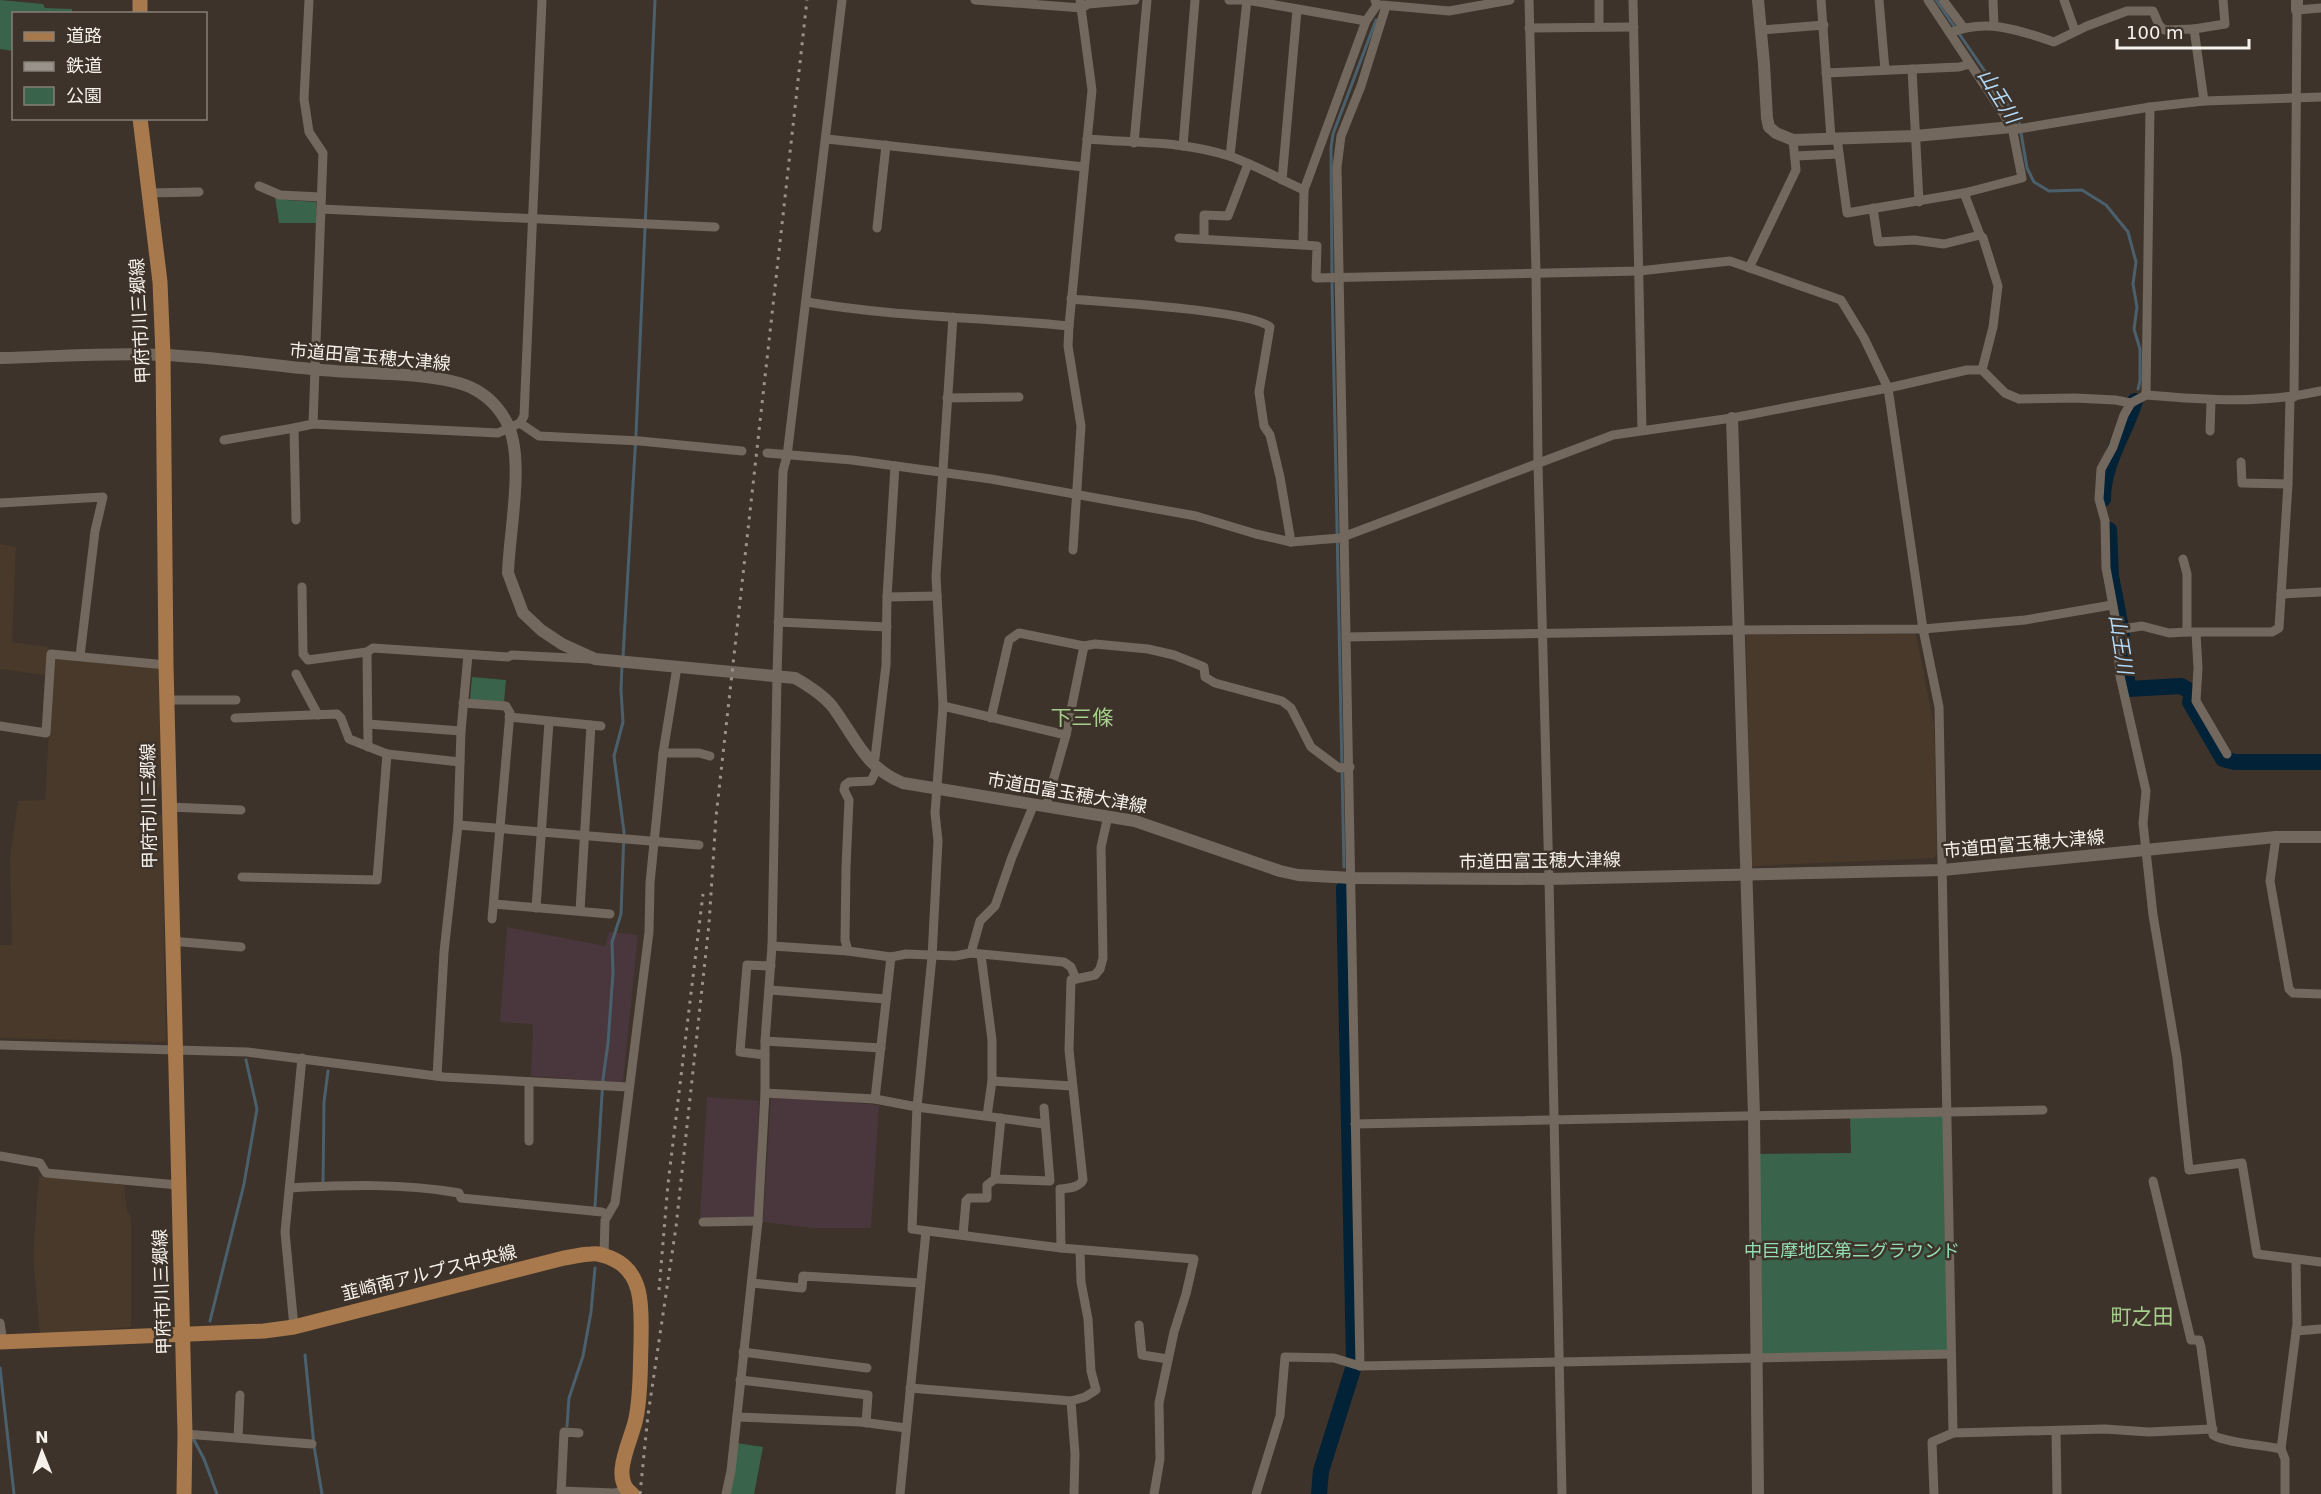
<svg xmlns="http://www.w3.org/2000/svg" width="2321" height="1494" font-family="'DejaVu Sans','Noto Sans JP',sans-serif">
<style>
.built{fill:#48392b}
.industrial{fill:#4a373e}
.green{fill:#39634b}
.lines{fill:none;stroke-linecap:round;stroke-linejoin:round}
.stream{stroke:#4b606d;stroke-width:3}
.river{stroke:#012237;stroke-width:16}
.minor{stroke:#73685e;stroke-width:9}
.tertiary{stroke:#73685e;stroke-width:12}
.primary{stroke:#a8794c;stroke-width:15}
.rail{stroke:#9a938b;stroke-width:3;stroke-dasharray:3 6;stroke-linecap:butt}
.labels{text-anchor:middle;stroke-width:5;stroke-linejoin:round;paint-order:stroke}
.street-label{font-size:18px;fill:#f7f1eb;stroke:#3d332a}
.park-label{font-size:18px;fill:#92deb2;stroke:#3d332a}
.water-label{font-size:20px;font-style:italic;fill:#b3daf8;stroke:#3d332a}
.quarter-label{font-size:21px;fill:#a5ce8c;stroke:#3d332a}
</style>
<rect width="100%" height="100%" fill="#3d332a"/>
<g class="built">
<path d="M0,544L16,547L12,642L48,647L55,657L160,667L161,785L153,793L154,812L162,815L166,1042L0,1038V945H12L10,858L18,801L45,800L52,676L0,669Z"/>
<path d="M1916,634L1934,726L1937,854L1933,858L1752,866L1746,635Z"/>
<path d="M39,1176L124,1185L127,1211L131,1218V1327L40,1335L33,1255Z"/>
</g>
<g class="industrial">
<path d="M507,927L605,946L609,932L638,935L623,1083L531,1076L533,1024L500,1022Z"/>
<path d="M771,1096L879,1105L871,1228H813L763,1222Z"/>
<path d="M707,1097L759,1101L755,1218L700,1217Z"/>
</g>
<g class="green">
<path d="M0,0L43,4L45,8L72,9V13L14,14L13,51L0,49Z"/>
<path d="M275,197L286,200L316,202V223H279Z"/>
<path d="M472,677L506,680L504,702L470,700Z"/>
<path d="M1947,1111L1951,1354L1756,1358L1755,1154L1851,1153L1850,1114Z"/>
<path d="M737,1443L763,1447L754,1494H729Z"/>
</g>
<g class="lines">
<g class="stream">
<path d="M1936,0L2019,121L2027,168L2034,182L2049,191L2082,190L2106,205L2128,232L2136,262L2133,284L2137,307L2134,329L2140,349V381L2138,389"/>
<path d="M1332,275L1331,148L1333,134L1376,20"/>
<path d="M1332,282L1344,867"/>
<path d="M623,657L636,434L655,0"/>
<path d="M323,1186L324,1102L328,1071"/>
<path d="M595,1206L603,1079L608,1043L613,973L612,942L621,914L624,832L614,756L623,722L621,690L622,664"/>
<path d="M210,1321L244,1184L257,1109L246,1060"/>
<path d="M305,1355L314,1446L322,1494"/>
<path d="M0,1368L14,1494"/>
<path d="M567,1426L569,1398L583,1356L591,1312L595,1268"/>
<path d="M194,1440L204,1459L217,1494"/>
</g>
<g class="river">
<path d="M2103,499C2103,463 2125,434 2135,401"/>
<path d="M2109,530L2111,576L2121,628L2128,689L2181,686L2193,693L2190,702L2223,759L2235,762H2321"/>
<path d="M1319,1494L1321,1471L1353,1369L1354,1359L1344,888"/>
</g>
<g class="minor">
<path d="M309,0L304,99L309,132L323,153L313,424L498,433L520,423L524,416L542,0"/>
<path d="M975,0L1082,8L1088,4L1135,0"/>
<path d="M1229,0H1247L1366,21L1377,5L1375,0"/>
<path d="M1529,0L1536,272L1538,465L1549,879L1562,1494"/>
<path d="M1599,0V27"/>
<path d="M1633,0L1642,430"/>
<path d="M1821,0L1831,138"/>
<path d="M1879,0L1885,70"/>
<path d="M1943,0L1963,27"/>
<path d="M1993,0L1994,25"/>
<path d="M2064,0L2075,31"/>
<path d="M1382,5L1449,11L1510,0"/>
<path d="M1529,28L1634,27"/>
<path d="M2194,29L2225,24L2223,0"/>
<path d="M1762,30L1824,25"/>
<path d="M1950,33C1986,18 2019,30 2054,42L2087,26L2127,11H2153L2159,25L2164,30L2194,29L2204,101"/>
<path d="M1912,69L1919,202"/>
<path d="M1826,73L1959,67L1970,64"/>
<path d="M2012,127L2018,129L2150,107L2204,101L2321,97"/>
<path d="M1837,138L1847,213L1964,193L2022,178L2012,127L1928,0"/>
<path d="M827,139L1084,167"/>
<path d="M1087,139C1134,143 1184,141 1229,156C1254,164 1279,179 1304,190"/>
<path d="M1134,143L1147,0"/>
<path d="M1183,146L1195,0"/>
<path d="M1230,156L1247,0"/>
<path d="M1795,156L1839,154"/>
<path d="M1282,180L1297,10"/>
<path d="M259,186L280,195L321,197"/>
<path d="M148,193L199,192"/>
<path d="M1873,208L1878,242L1914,240L1944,244L1980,235L1964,193"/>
<path d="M321,209L715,227"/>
<path d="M877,228L886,145"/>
<path d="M1980,235L1983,238L1998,286L1993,327L1982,370"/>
<path d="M1179,238L1303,245L1304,190L1366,21"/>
<path d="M1204,239V215L1228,216L1248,164"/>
<path d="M1303,245L1317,246L1316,278L1639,271L1730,261L1841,300L1864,338L1888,388L1923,629L1939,707L1953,1433L1932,1442L1934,1494"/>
<path d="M1749,268L1796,170L1793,140"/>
<path d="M1071,299C1105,302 1250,310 1270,327L1259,392L1264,426L1270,435L1280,477L1291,542"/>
<path d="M807,302C894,317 981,317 1069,326"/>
<path d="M953,317L936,576L943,706L935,813L938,841L932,957L917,1107L912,1229L1061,1248L1194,1259L1186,1294L1174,1332L1159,1403L1160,1459L1154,1494"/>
<path d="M2321,391C2263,404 2205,400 2146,395L2131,403L2124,415L2113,447L2101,469L2099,499L2105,521L2106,568L2116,622L2120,676L2146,791L2143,823L2146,851L2153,915L2177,1058L2189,1170L2242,1163L2257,1254L2321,1262"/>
<path d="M2146,395L2150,107"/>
<path d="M2294,397L2297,10L2321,8"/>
<path d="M947,398L1019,397"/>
<path d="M520,423L539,436L640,441L742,451"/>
<path d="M2210,431L2211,401"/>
<path d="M224,440L294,428"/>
<path d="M767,453L852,460L991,479L1196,516L1256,534L1291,542L1340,538L1613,435L1732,418L1888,388L1967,370H1982L2005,393L2019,399L2075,398L2115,400L2131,403"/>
<path d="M2241,462L2242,483L2288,484"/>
<path d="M0,503L103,497L95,531L80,656"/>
<path d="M296,520L294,428L313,424"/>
<path d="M1073,550L1081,426L1068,346L1069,326L1092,90L1080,0"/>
<path d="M2183,559L2187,574V632H2272L2279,628L2288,484L2290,398"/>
<path d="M302,587L303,654L308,660L367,652L373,648L508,657L512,655L590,659"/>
<path d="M2281,594L2321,592"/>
<path d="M887,597L937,596"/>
<path d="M778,622L887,627"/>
<path d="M2116,630L2142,626L2169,633L2187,632"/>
<path d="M2196,633L2198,668L2196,701L2227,754"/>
<path d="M1346,637L1739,630L1923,629L2025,620L2112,605"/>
<path d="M367,652L368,747"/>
<path d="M296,674L318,715"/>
<path d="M166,700H236"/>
<path d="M463,703L506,706L510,713L492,919"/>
<path d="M943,706L1066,735"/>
<path d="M509,717L601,726"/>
<path d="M235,718L337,714L341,718L349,739L387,754L460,762"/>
<path d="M991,718L1009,640L1019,633L1084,646L1095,644L1148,649L1174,655L1204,667L1205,677L1215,683L1282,701L1291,708L1311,747L1339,768L1350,767"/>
<path d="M368,724L461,731"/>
<path d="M0,726L46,733L51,654L166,665"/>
<path d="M663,753H699L710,756"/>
<path d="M871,763L875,758L886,665L887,597L895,466"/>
<path d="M1046,806L1066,735L1084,646"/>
<path d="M169,807L241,810"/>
<path d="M458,825L699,845"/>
<path d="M2276,837L2270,881L2289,989L2293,993L2321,994"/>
<path d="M242,877L377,880L387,754"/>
<path d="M494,904L610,914"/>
<path d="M536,908L549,722"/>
<path d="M580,911L591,725"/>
<path d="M171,941L241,947"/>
<path d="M772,946L848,951L891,957L875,1099"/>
<path d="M848,951L845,940L846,867L849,800L844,790L845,785L849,782L871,781L877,769"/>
<path d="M971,953L980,921L995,906L1012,857L1034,804"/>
<path d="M981,955L992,1040V1081L1072,1086"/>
<path d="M891,957L906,954L955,956L971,953L1064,962L1071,967L1076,979"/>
<path d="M770,990L886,999"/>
<path d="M765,1041L881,1048"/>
<path d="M0,1045L247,1052L444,1077L628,1087"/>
<path d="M765,1055L740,1052L747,965L771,966"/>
<path d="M437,1076L444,952L458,825L461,731L468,655"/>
<path d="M529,1082V1141"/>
<path d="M765,1093L875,1099L917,1107L1044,1124"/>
<path d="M987,1116L992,1081"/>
<path d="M1355,1124L2043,1110"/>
<path d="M0,1156L40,1163L46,1173L178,1185"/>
<path d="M995,1179L1050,1181L1044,1108"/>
<path d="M2153,1181L2191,1340H2199L2201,1347L2213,1435C2226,1443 2264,1445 2281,1449L2285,1459V1494"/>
<path d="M290,1188C346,1185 404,1183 459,1193L461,1198L602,1212L608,1215"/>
<path d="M703,1222L758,1221"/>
<path d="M963,1235L966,1201L969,1198H987V1185L995,1179L1001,1118"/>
<path d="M1061,1248L1060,1189C1068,1188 1079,1188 1083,1180L1069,1050L1071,980L1095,975L1100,969L1103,958L1101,847L1108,816"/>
<path d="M604,1255L605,1220L615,1203L649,932L650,883L663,753L677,667"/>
<path d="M752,1283L802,1288L803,1276L920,1283"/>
<path d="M0,1323L3,1342"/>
<path d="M1139,1325L1142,1355L1168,1359"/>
<path d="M294,1327L285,1232L302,1058"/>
<path d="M2296,1331L2321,1329"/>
<path d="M743,1352L867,1368"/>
<path d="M1360,1366L1337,167L1341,136L1361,86L1386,6"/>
<path d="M740,1380L868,1395L866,1423"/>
<path d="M910,1388L1071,1401L1085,1397L1096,1390L1091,1371L1088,1319L1081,1282L1080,1250"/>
<path d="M1071,1401L1075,1454L1074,1494"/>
<path d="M737,1417L861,1422L906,1428"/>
<path d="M2056,1431L2057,1494"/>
<path d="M1953,1433L2105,1429L2149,1432L2213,1429"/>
<path d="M185,1434L312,1444"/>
<path d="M238,1438L240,1395"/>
<path d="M2281,1449L2297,1324L2296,1261"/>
<path d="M561,1491L614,1493L626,1490"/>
<path d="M561,1494L564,1432L579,1433"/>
<path d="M726,1494L731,1471L758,1221L765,1093V1041L772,946L777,676L783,471L787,456L842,0"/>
<path d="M900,1494L926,1231"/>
<path d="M1256,1494L1280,1416L1285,1357L1334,1358L1360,1366L1951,1354"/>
</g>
<g class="tertiary">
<path d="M1758,0L1764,64L1767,118L1769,127L1776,133L1793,140L1915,136L2012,127"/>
<path d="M2297,10V0"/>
<path d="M0,358C54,357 109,352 163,355C221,357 278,367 335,371C372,374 438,373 470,387C485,394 498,406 506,421C526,456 509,532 508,573L523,613L541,630L562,644L595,659L795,678C809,686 822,694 832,706C856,738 864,767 903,783L1135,821L1280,871L1298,875L1352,878L1549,879L1943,870L2276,837H2321"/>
<path d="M1732,418L1754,1116L1758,1494"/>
</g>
<g class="primary">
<path d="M140,0V14"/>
<path d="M140,118L160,282L163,355L166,665L185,1434L184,1494"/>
<path d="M0,1342L264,1331L294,1327L564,1258C573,1257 582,1254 591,1254C599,1253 606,1256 613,1259C646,1274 641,1314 641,1345C640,1369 641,1394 636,1418C632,1440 609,1478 632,1494"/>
</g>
<g class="rail">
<path d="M659,1290L668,1184L703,894"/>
<path d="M640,1494L648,1415L676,1227L709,924L716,817L807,0"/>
</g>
</g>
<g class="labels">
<g class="street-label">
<text transform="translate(140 321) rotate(-93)" y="6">甲府市川三郷線</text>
<text transform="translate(370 357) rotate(5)" y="6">市道田富玉穂大津線</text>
<text transform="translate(1067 793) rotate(10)" y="6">市道田富玉穂大津線</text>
<text transform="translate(149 806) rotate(-91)" y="6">甲府市川三郷線</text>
<text transform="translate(2024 844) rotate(-5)" y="6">市道田富玉穂大津線</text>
<text transform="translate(1540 861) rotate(-1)" y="6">市道田富玉穂大津線</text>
<text transform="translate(429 1273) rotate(-14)" y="6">韮崎南アルプス中央線</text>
<text transform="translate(162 1292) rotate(-92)" y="6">甲府市川三郷線</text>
</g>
<g class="park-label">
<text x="1852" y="1257">中巨摩地区第二グラウンド</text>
</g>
<g class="water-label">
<text transform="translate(1999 96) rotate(58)" y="7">山王川</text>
<text transform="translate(2121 644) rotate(81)" y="7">山王川</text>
</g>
<g class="quarter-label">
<text x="1082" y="725">下三條</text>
<text x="2142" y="1324">町之田</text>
</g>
</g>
<rect x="12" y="12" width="195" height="108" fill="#3d332a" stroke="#877f77" stroke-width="1.5"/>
<rect x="24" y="32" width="30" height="9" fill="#a8794c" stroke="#877f77" stroke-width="1.5"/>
<text x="66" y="42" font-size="18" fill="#f7f1eb">道路</text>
<rect x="24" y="62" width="30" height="9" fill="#9a938b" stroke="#877f77" stroke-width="1.5"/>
<text x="66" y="72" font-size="18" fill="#f7f1eb">鉄道</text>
<rect x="24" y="87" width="30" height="18" fill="#39634b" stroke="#877f77" stroke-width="1.5"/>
<text x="66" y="102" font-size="18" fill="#f7f1eb">公園</text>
<g transform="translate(42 1452) rotate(359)" stroke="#3d332a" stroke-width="4.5" paint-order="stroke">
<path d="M0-4.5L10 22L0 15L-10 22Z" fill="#f7f1eb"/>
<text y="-9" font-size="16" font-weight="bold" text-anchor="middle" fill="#f7f1eb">N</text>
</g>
<path d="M2117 39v9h132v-9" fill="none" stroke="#f7f1eb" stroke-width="3"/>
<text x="2126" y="39" font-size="18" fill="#f7f1eb" stroke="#3d332a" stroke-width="4.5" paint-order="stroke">100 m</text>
</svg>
